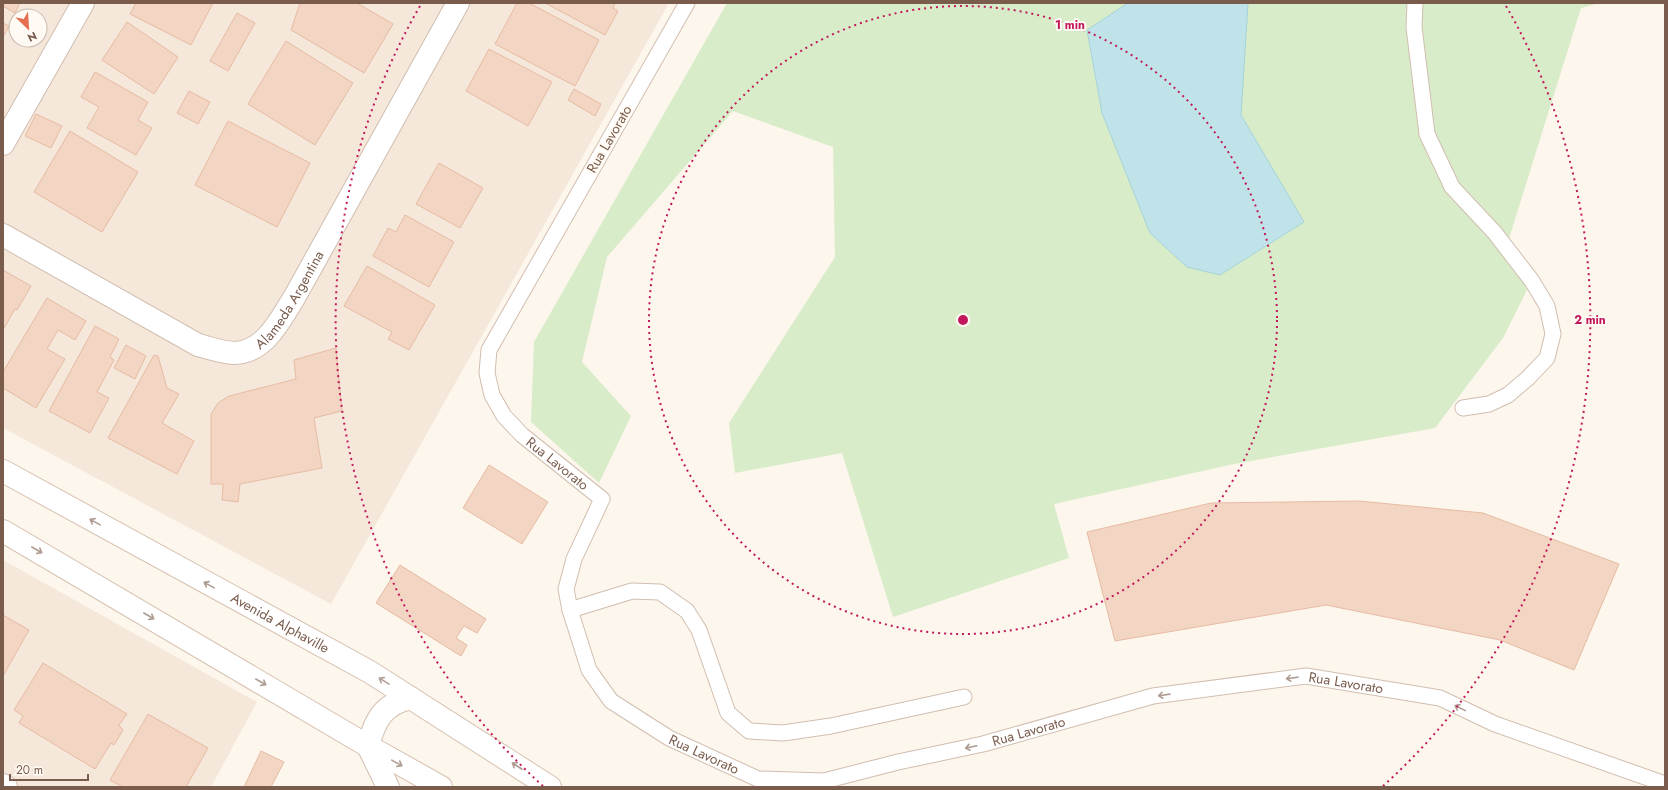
<svg xmlns="http://www.w3.org/2000/svg" width="1668" height="790" font-family="Jost,sans-serif">
<style>
.residential{fill:#f5e8da;fill-rule:evenodd}
.green{fill:#d8ecc9}
.water{fill:#bfe3e8;stroke:#a5d3da}
.building{fill:#f3d5c3;stroke:#e6bba3}
.lines{fill:none;stroke-linecap:round;stroke-linejoin:round}
.lane-casing{stroke:#d1beb0;stroke-width:17}
.street-casing{stroke:#d1beb0;stroke-width:24}
.secondary-casing{stroke:#d6c0b0;stroke-width:24}
.lane{stroke:#fff;stroke-width:15}
.street{stroke:#fff;stroke-width:22}
.secondary{stroke:#fff;stroke-width:22}
.oneway{stroke:#af9d94}
.ring{fill:none;stroke:#c2185b;stroke-width:2;stroke-dasharray:2 4}
.labels{text-anchor:middle;stroke-width:4;stroke-linejoin:round;paint-order:stroke}
.street-label{font-size:14px;fill:#7a5c4d;stroke:#fffaf3}
.centre{fill:#c2185b;stroke:#fffaf3;stroke-width:2}
.ring-label{font-size:12px;text-anchor:middle;font-weight:bold;fill:#c2185b;stroke:#fffaf3;stroke-width:4;stroke-linejoin:round;paint-order:stroke}
</style>
<rect width="100%" height="100%" fill="#fdf6ec"/>
<g class="residential">
<path d="M3,3H669L331,604L3,428ZM16,16H40V40H16Z"/>
<path d="M3,560L257,702L211,787H3Z"/>
</g>
<path class="green" d="M727,3H1600L1581,8L1507,245L1527,290L1503,338L1435,428L1234,464L1054,504L1069,558L893,617L842,453L735,473L729,423L835,257L833,147L733,111L607,257L582,362L631,416L599,483L531,422L534,342Z"/>
<path class="water" d="M1128,3H1248L1241,115L1304,222L1220,275L1187,267L1150,233L1102,113L1087,30Z"/>
<g class="building">
<path d="M3,3H20L15,13L3,6Z"/>
<path d="M136,3H213L191,45L130,14Z"/>
<path d="M300,3H357L393,24L364,73L291,30Z"/>
<path d="M517,3H529L599,40L575,86L495,44Z"/>
<path d="M545,3H615L613,8L618,11L605,35Z"/>
<path d="M237,13L255,23L228,71L210,61Z"/>
<path d="M127,22L178,57L154,94L102,60Z"/>
<path d="M3,23L9,26L3,37Z"/>
<path d="M286,41L353,83L315,145L248,104Z"/>
<path d="M489,49L552,82L528,126L466,91Z"/>
<path d="M95,72L148,102L138,120L152,128L136,155L87,128L99,107L81,97Z"/>
<path d="M574,89L601,104L595,116L568,100Z"/>
<path d="M189,91L210,102L198,124L177,113Z"/>
<path d="M36,114L62,126L51,148L25,136Z"/>
<path d="M228,121L310,163L277,227L195,185Z"/>
<path d="M70,131L138,172L102,232L34,192Z"/>
<path d="M439,163L483,188L460,228L416,204Z"/>
<path d="M405,215L454,242L429,287L373,256L388,228L396,232Z"/>
<path d="M367,266L435,305L409,350L388,339L392,332L344,306Z"/>
<path d="M3,270L31,286L17,310L15,309L3,330Z"/>
<path d="M47,298L86,321L75,340L58,330L47,349L65,359L36,408L3,388V372Z"/>
<path d="M95,326L119,339L110,357L114,360L97,392L109,398L90,433L49,411Z"/>
<path d="M126,345L146,356L135,379L114,368Z"/>
<path d="M336,348L342,411L314,418L322,468L240,484L238,502L222,500L223,484H211V414L218,403L229,396L296,379L294,360Z"/>
<path d="M154,355L158,356L167,388L179,394L162,423L194,441L177,474L108,438Z"/>
<path d="M489,465L548,502L522,544L463,508Z"/>
<path d="M1359,501L1483,513L1619,564L1574,670L1500,640L1326,605L1115,641L1087,532L1211,503Z"/>
<path d="M400,565L486,619L477,633L464,626L456,638L467,645L461,656L376,603Z"/>
<path d="M3,615L29,630L3,676Z"/>
<path d="M43,663L127,714L119,725L123,730L114,745L111,743L95,769L19,723L23,716L14,710Z"/>
<path d="M148,714L208,748L186,787H123L110,780Z"/>
<path d="M261,751L284,762L271,787H244Z"/>
</g>
<g class="lines">
<defs>
<g id="lane">
<path id="s1" d="M687,3L489,350L487,373L492,395L504,416L522,435L602,499L574,559L566,589L570,610L589,670L611,701L669,738L758,779L824,781L898,762L983,744L1153,696L1306,676L1440,698L1495,724L1665,784"/>
<path d="M1415,3L1414,27L1427,134L1452,187L1495,233L1532,281L1547,306L1553,334L1547,358L1528,378L1508,395L1489,404L1463,408"/>
<path d="M570,610L632,591L660,592L687,611L699,630L728,713L749,731L783,733L831,726L964,697"/>
</g>
<g id="street">
<path d="M3,144L83,3"/>
<path id="s2" d="M3,235L198,345C210,348 223,353 235,353C265,352 280,320 294,298L458,3"/>
<path d="M368,746L388,787"/>
<path d="M3,785L6,787"/>
</g>
<g id="secondary">
<path id="s3" d="M3,471L370,672L550,787"/>
<path d="M3,531L368,746L441,787"/>
<path d="M368,746C375,720 383,704 411,698"/>
</g>
</defs>
<use href="#lane" class="lane-casing"/>
<use href="#street" class="street-casing"/>
<use href="#secondary" class="secondary-casing"/>
<use href="#lane" class="lane"/>
<use href="#street" class="street"/>
<use href="#secondary" class="secondary"/>
</g>
<defs><path id="oneway-shaft" d="M-6 0H5M1.5-3L5.5 0L1.5 3" fill="none" stroke-width="1.6" stroke-linecap="round" stroke-linejoin="round"/></defs>
<g class="oneway">
<use href="#oneway-shaft" transform="translate(95 522) rotate(-151)"/>
<use href="#oneway-shaft" transform="translate(37 550) rotate(30)"/>
<use href="#oneway-shaft" transform="translate(209 585) rotate(-151)"/>
<use href="#oneway-shaft" transform="translate(149 616) rotate(30)"/>
<use href="#oneway-shaft" transform="translate(1292 678) rotate(172)"/>
<use href="#oneway-shaft" transform="translate(384 681) rotate(-148)"/>
<use href="#oneway-shaft" transform="translate(261 682) rotate(30)"/>
<use href="#oneway-shaft" transform="translate(1164 695) rotate(172)"/>
<use href="#oneway-shaft" transform="translate(1460 708) rotate(-154)"/>
<use href="#oneway-shaft" transform="translate(971 747) rotate(168)"/>
<use href="#oneway-shaft" transform="translate(397 763) rotate(29)"/>
<use href="#oneway-shaft" transform="translate(517 766) rotate(-147)"/>
</g>
<g class="ring">
<circle cx="963" cy="320" r="314"/>
<path d="M543 786A627 627 0 0 1 420 6M1506 6A627 627 0 0 1 1383 786"/>
</g>
<g class="labels">
<g class="street-label">
<text transform="translate(609 139) rotate(-60)" y="5">Rua Lavorato</text>
<text dy="5" stroke="none"><textPath href="#s2" startOffset="342">Alameda Argentina</textPath></text>
<text dy="5" stroke="none"><textPath href="#s1" startOffset="541">Rua Lavorato</textPath></text>
<text dy="5" stroke="none"><textPath href="#s3" startOffset="316">Avenida Alphaville</textPath></text>
<text dy="5" stroke="none"><textPath href="#s1" startOffset="1585">Rua Lavorato</textPath></text>
<text dy="5" stroke="none"><textPath href="#s1" startOffset="1261">Rua Lavorato</textPath></text>
<text dy="5" stroke="none"><textPath href="#s1" startOffset="925">Rua Lavorato</textPath></text>
</g>
</g>
<circle cx="963" cy="320" r="6" class="centre"/>
<g class="ring-label">
<text x="1070" y="29">1 min</text>
<text x="1590" y="324">2 min</text>
</g>
<rect width="1668" height="790" fill="none" stroke="#7a5c4d" stroke-width="8"/>
<g transform="translate(28 28) rotate(155)"><circle r="19" fill="#fffaf3" stroke="#cabbb1"/>
<path d="M0-3L7 15L0 10L-7 15Z" fill="#e76f51"/>
<text y="-6" font-size="11" font-weight="bold" text-anchor="middle" fill="#7a5c4d">N</text>
</g>
<path d="M10 774v6h78v-6" fill="none" stroke="#7a5c4d" stroke-width="2"/>
<text x="16" y="774" font-size="12" fill="#7a5c4d" stroke="#fffaf3" stroke-width="3" paint-order="stroke">20 m</text>
</svg>
